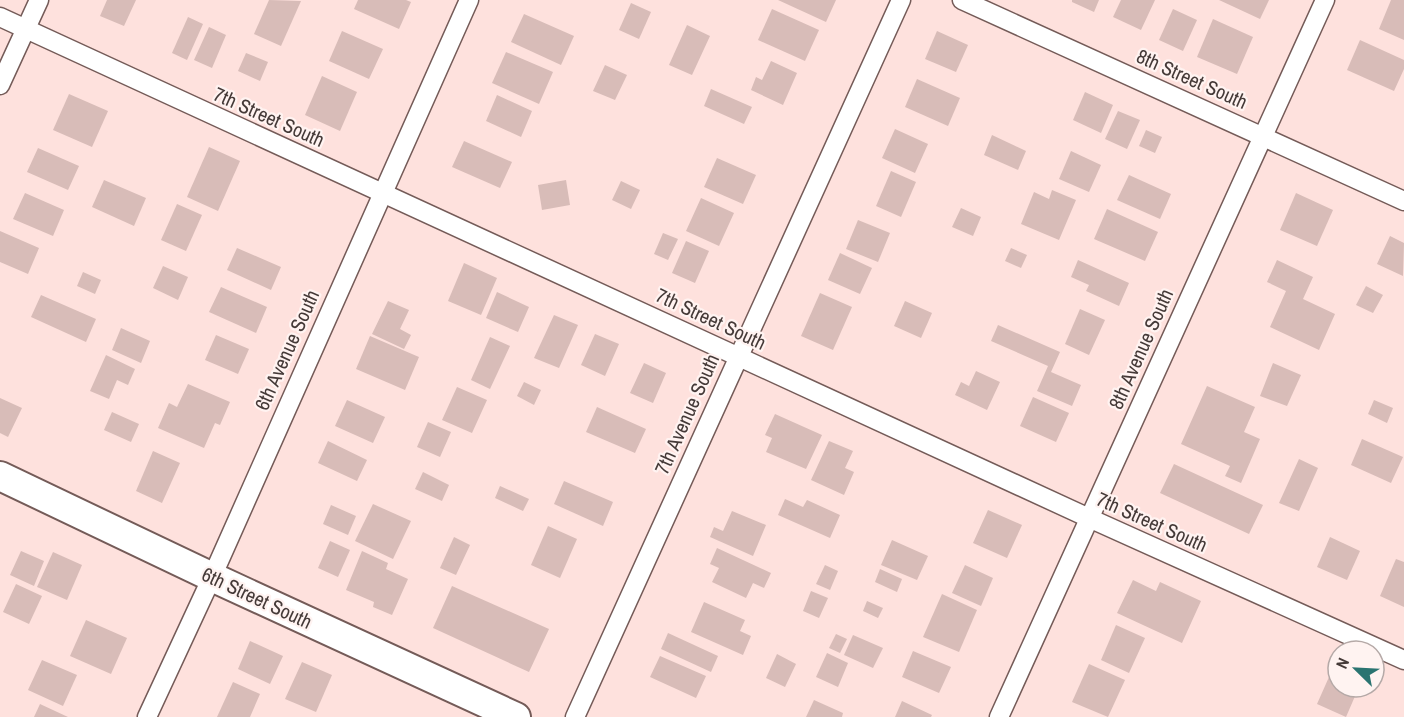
<svg xmlns="http://www.w3.org/2000/svg" width="1404" height="717" font-family="'Archivo Narrow',sans-serif">
<style>
.building{fill:#d8bcb8}
.lines{fill:none;stroke-linecap:round;stroke-linejoin:round}
.minor-casing{stroke:#745b58;stroke-width:21}
.primary-casing{stroke:#745b58;stroke-width:32}
.minor{stroke:#fff;stroke-width:18}
.primary{stroke:#fff;stroke-width:28}
.labels{text-anchor:middle;stroke-width:4.5;stroke-linejoin:round;paint-order:stroke}
.street-label{font-size:20px;fill:#453a38;stroke:#fff3f1}
</style>
<rect width="100%" height="100%" fill="#fee1dd"/>
<g class="building">
<path d="M107,0H136L124,26L100,16Z"/>
<path d="M269,0L301,1L281,46L254,34Z"/>
<path d="M358,0H406L411,2L399,29L354,9Z"/>
<path d="M778,0H836L826,22Z"/>
<path d="M1072,0H1099L1094,12L1072,2Z"/>
<path d="M1121,0H1155L1141,30L1113,17Z"/>
<path d="M1219,0H1269L1260,19Z"/>
<path d="M1391,0H1404V40L1379,29Z"/>
<path d="M631,3L651,12L639,39L619,30Z"/>
<path d="M772,9L819,30L805,61L758,40Z"/>
<path d="M1173,9L1197,20L1183,51L1159,40Z"/>
<path d="M524,14L574,36L561,65L511,42Z"/>
<path d="M188,17L203,24L187,60L172,53Z"/>
<path d="M1213,19L1253,37L1237,74L1197,57Z"/>
<path d="M687,25L710,36L692,75L669,65Z"/>
<path d="M209,27L226,35L212,68L194,60Z"/>
<path d="M342,31L383,49L369,79L329,61Z"/>
<path d="M937,31L968,45L956,72L925,59Z"/>
<path d="M1360,40L1404,60V69L1394,91L1347,70Z"/>
<path d="M506,52L553,72L539,104L492,83Z"/>
<path d="M246,53L268,62L260,81L238,71Z"/>
<path d="M771,61L797,73L783,105L751,90L756,77L762,80Z"/>
<path d="M605,65L627,75L615,100L593,91Z"/>
<path d="M322,76L357,92L340,131L305,115Z"/>
<path d="M917,79L960,98L948,126L905,107Z"/>
<path d="M711,89L752,107L744,124L704,106Z"/>
<path d="M1085,92L1113,105L1101,133L1073,120Z"/>
<path d="M69,94L108,111L92,147L53,130Z"/>
<path d="M497,95L532,111L521,137L486,121Z"/>
<path d="M1118,111L1140,120L1127,149L1105,139Z"/>
<path d="M895,129L928,144L915,173L882,158Z"/>
<path d="M1146,130L1162,137L1155,153L1139,146Z"/>
<path d="M992,135L1026,151L1018,170L984,155Z"/>
<path d="M464,141L512,162L500,188L452,167Z"/>
<path d="M209,147L240,161L218,211L187,197Z"/>
<path d="M38,148L79,166L68,190L27,172Z"/>
<path d="M1071,151L1101,165L1089,192L1059,179Z"/>
<path d="M717,158L756,175L743,204L704,187Z"/>
<path d="M891,171L916,182L901,217L876,206Z"/>
<path d="M1129,175L1171,194L1160,219L1117,200Z"/>
<path d="M104,180L146,198L134,226L92,207Z"/>
<path d="M566,180L570,205L542,210L538,185Z"/>
<path d="M621,181L640,190L631,209L612,200Z"/>
<path d="M1052,190L1076,200L1059,240L1021,224L1034,192L1049,199Z"/>
<path d="M25,193L64,210L53,236L13,219Z"/>
<path d="M1296,193L1333,210L1317,246L1280,230Z"/>
<path d="M701,198L734,213L719,246L686,231Z"/>
<path d="M177,204L202,215L186,251L161,240Z"/>
<path d="M961,208L981,217L973,236L952,227Z"/>
<path d="M1107,209L1158,232L1145,261L1094,239Z"/>
<path d="M858,220L890,233L878,262L846,249Z"/>
<path d="M0,231L39,248L28,274L0,262Z"/>
<path d="M663,233L678,239L668,260L654,254Z"/>
<path d="M1390,236L1404,243L1403,276L1377,264Z"/>
<path d="M686,241L709,251L695,283L672,273Z"/>
<path d="M237,248L281,267L271,290L227,270Z"/>
<path d="M1011,248L1027,255L1021,268L1005,261Z"/>
<path d="M840,253L872,268L860,294L828,280Z"/>
<path d="M1078,260L1129,283L1119,306L1086,291L1089,285L1071,277Z"/>
<path d="M1277,260L1313,277L1303,299L1335,314L1319,350L1270,327L1286,291L1267,282Z"/>
<path d="M464,263L497,278L481,315L448,301Z"/>
<path d="M163,266L188,277L178,300L153,288Z"/>
<path d="M83,272L101,280L95,294L77,286Z"/>
<path d="M1366,286L1383,295L1373,313L1356,305Z"/>
<path d="M221,287L267,307L256,333L209,312Z"/>
<path d="M497,292L529,307L518,332L486,318Z"/>
<path d="M820,293L852,307L833,350L801,336Z"/>
<path d="M41,295L96,319L86,342L31,317Z"/>
<path d="M388,301L409,310L400,329L411,335L404,349L372,334Z"/>
<path d="M905,301L932,313L921,338L894,326Z"/>
<path d="M1080,309L1105,320L1089,355L1065,344Z"/>
<path d="M554,315L578,325L559,368L534,358Z"/>
<path d="M998,325L1060,352L1051,372L1081,385L1072,406L1037,391L1048,366L991,341Z"/>
<path d="M121,328L150,341L141,363L112,350Z"/>
<path d="M595,334L619,344L605,376L581,365Z"/>
<path d="M216,335L249,349L238,374L205,360Z"/>
<path d="M370,336L419,357L405,390L356,369Z"/>
<path d="M490,337L510,346L490,389L471,380Z"/>
<path d="M106,355L135,369L128,385L117,380L109,399L90,391Z"/>
<path d="M644,363L666,373L653,403L630,393Z"/>
<path d="M1273,363L1301,375L1287,406L1260,396Z"/>
<path d="M976,371L1000,382L987,410L955,395L961,382L969,386Z"/>
<path d="M524,382L541,390L534,405L517,396Z"/>
<path d="M188,384L230,402L220,425L215,423L204,448L158,428L169,403L177,407Z"/>
<path d="M1207,386L1255,407L1244,432L1260,439L1241,483L1225,476L1230,466L1181,444Z"/>
<path d="M457,387L487,400L472,433L442,420Z"/>
<path d="M1033,397L1069,413L1056,442L1020,426Z"/>
<path d="M0,398L22,408L8,437L0,433Z"/>
<path d="M347,400L385,417L373,443L335,426Z"/>
<path d="M1374,400L1393,408L1387,423L1368,414Z"/>
<path d="M597,407L646,429L635,453L586,432Z"/>
<path d="M112,412L139,424L131,442L104,430Z"/>
<path d="M775,414L822,435L806,469L766,452L772,438L765,435Z"/>
<path d="M428,422L451,432L440,457L417,447Z"/>
<path d="M1362,439L1403,457L1391,483L1351,465Z"/>
<path d="M328,441L367,460L357,481L318,463Z"/>
<path d="M829,441L853,451L845,468L854,472L844,495L811,480Z"/>
<path d="M153,451L180,463L162,503L136,491Z"/>
<path d="M1299,459L1318,468L1299,511L1279,503Z"/>
<path d="M1174,464L1263,505L1249,534L1160,493Z"/>
<path d="M423,472L449,485L442,501L415,489Z"/>
<path d="M564,481L613,502L603,526L554,504Z"/>
<path d="M500,486L529,499L523,511L495,498Z"/>
<path d="M785,499L803,507L807,500L840,515L830,538L778,515Z"/>
<path d="M373,504L411,521L393,559L355,541Z"/>
<path d="M331,505L356,516L348,535L323,524Z"/>
<path d="M988,510L1022,525L1007,558L973,543Z"/>
<path d="M732,511L766,525L753,556L710,537L714,527L723,531Z"/>
<path d="M548,526L577,539L560,578L531,565Z"/>
<path d="M454,537L470,545L456,575L440,568Z"/>
<path d="M1330,537L1360,551L1347,580L1317,567Z"/>
<path d="M892,540L928,556L917,580L881,565Z"/>
<path d="M330,541L350,550L338,577L318,568Z"/>
<path d="M717,548L771,573L764,588L753,583L746,598L712,582L719,568L710,564Z"/>
<path d="M21,551L44,561L34,586L10,575Z"/>
<path d="M362,551L388,563L386,569L408,579L392,615L373,607L374,602L346,590Z"/>
<path d="M53,552L82,565L67,600L37,587Z"/>
<path d="M1396,559L1404,562V607L1380,596Z"/>
<path d="M825,565L838,571L830,590L816,584Z"/>
<path d="M965,565L993,578L981,606L952,593Z"/>
<path d="M880,569L902,579L897,592L875,582Z"/>
<path d="M1133,580L1156,591L1160,582L1201,601L1182,643L1117,613Z"/>
<path d="M16,584L42,596L29,624L3,612Z"/>
<path d="M452,586L549,629L529,672L433,628Z"/>
<path d="M811,591L828,598L819,618L803,611Z"/>
<path d="M942,594L977,610L959,652L923,637Z"/>
<path d="M867,601L883,608L878,618L863,611Z"/>
<path d="M704,602L745,620L740,631L751,636L743,655L691,632Z"/>
<path d="M86,620L127,638L111,674L70,656Z"/>
<path d="M1116,625L1145,638L1129,673L1101,660Z"/>
<path d="M668,633L718,656L711,672L661,649Z"/>
<path d="M836,634L847,639L840,653L829,648Z"/>
<path d="M853,635L883,648L873,668L844,655Z"/>
<path d="M250,641L283,656L270,684L238,669Z"/>
<path d="M913,651L951,667L939,693L902,677Z"/>
<path d="M827,653L848,663L838,687L816,677Z"/>
<path d="M777,654L796,664L785,687L766,678Z"/>
<path d="M660,656L706,676L696,698L650,677Z"/>
<path d="M42,660L77,675L63,706L28,690Z"/>
<path d="M302,662L332,675L316,712L285,699Z"/>
<path d="M1089,664L1125,680L1108,717L1072,702Z"/>
<path d="M1333,668L1338,670V687H1359L1346,717L1317,704Z"/>
<path d="M233,682L260,694L250,717H217Z"/>
<path d="M814,700L843,713L842,717H806Z"/>
<path d="M902,701L932,715L931,717H895Z"/>
<path d="M40,704L68,717H34Z"/>
</g>
<g class="lines">
<defs>
<g id="minor">
<path d="M962,0L1404,201"/>
<path d="M0,17L1089,518L1404,660"/>
<path d="M0,85L39,0"/>
<path d="M147,717L212,577L469,0"/>
<path d="M575,717L901,0"/>
<path d="M999,717L1325,0"/>
</g>
<path id="primary" d="M0,476L212,577L516,717"/>
</defs>
<use href="#minor" class="minor-casing"/>
<use href="#primary" class="primary-casing"/>
<use href="#minor" class="minor"/>
<use href="#primary" class="primary"/>
</g>
<g class="labels">
<g class="street-label">
<text transform="translate(1192 79) rotate(24)" y="7">8th Street South</text>
<text transform="translate(269 117) rotate(24)" y="7">7th Street South</text>
<text transform="translate(711 319) rotate(25)" y="7">7th Street South</text>
<text transform="translate(1141 349) rotate(-66)" y="7">8th Avenue South</text>
<text transform="translate(287 350) rotate(-66)" y="7">6th Avenue South</text>
<text transform="translate(687 414) rotate(-66)" y="7">7th Avenue South</text>
<text transform="translate(1152 522) rotate(24)" y="7">7th Street South</text>
<text transform="translate(257 598) rotate(25)" y="7">6th Street South</text>
</g>
</g>
<g transform="translate(1356 669) rotate(294)"><circle r="28" fill="#fff3f1" stroke="#b5a9a7" stroke-width="1.5"/>
<path d="M0-4.5L10 22L0 15L-10 22Z" fill="#2a7471"/>
<text y="-9" font-size="16" font-weight="bold" text-anchor="middle" fill="#453a38">N</text>
</g>
</svg>
